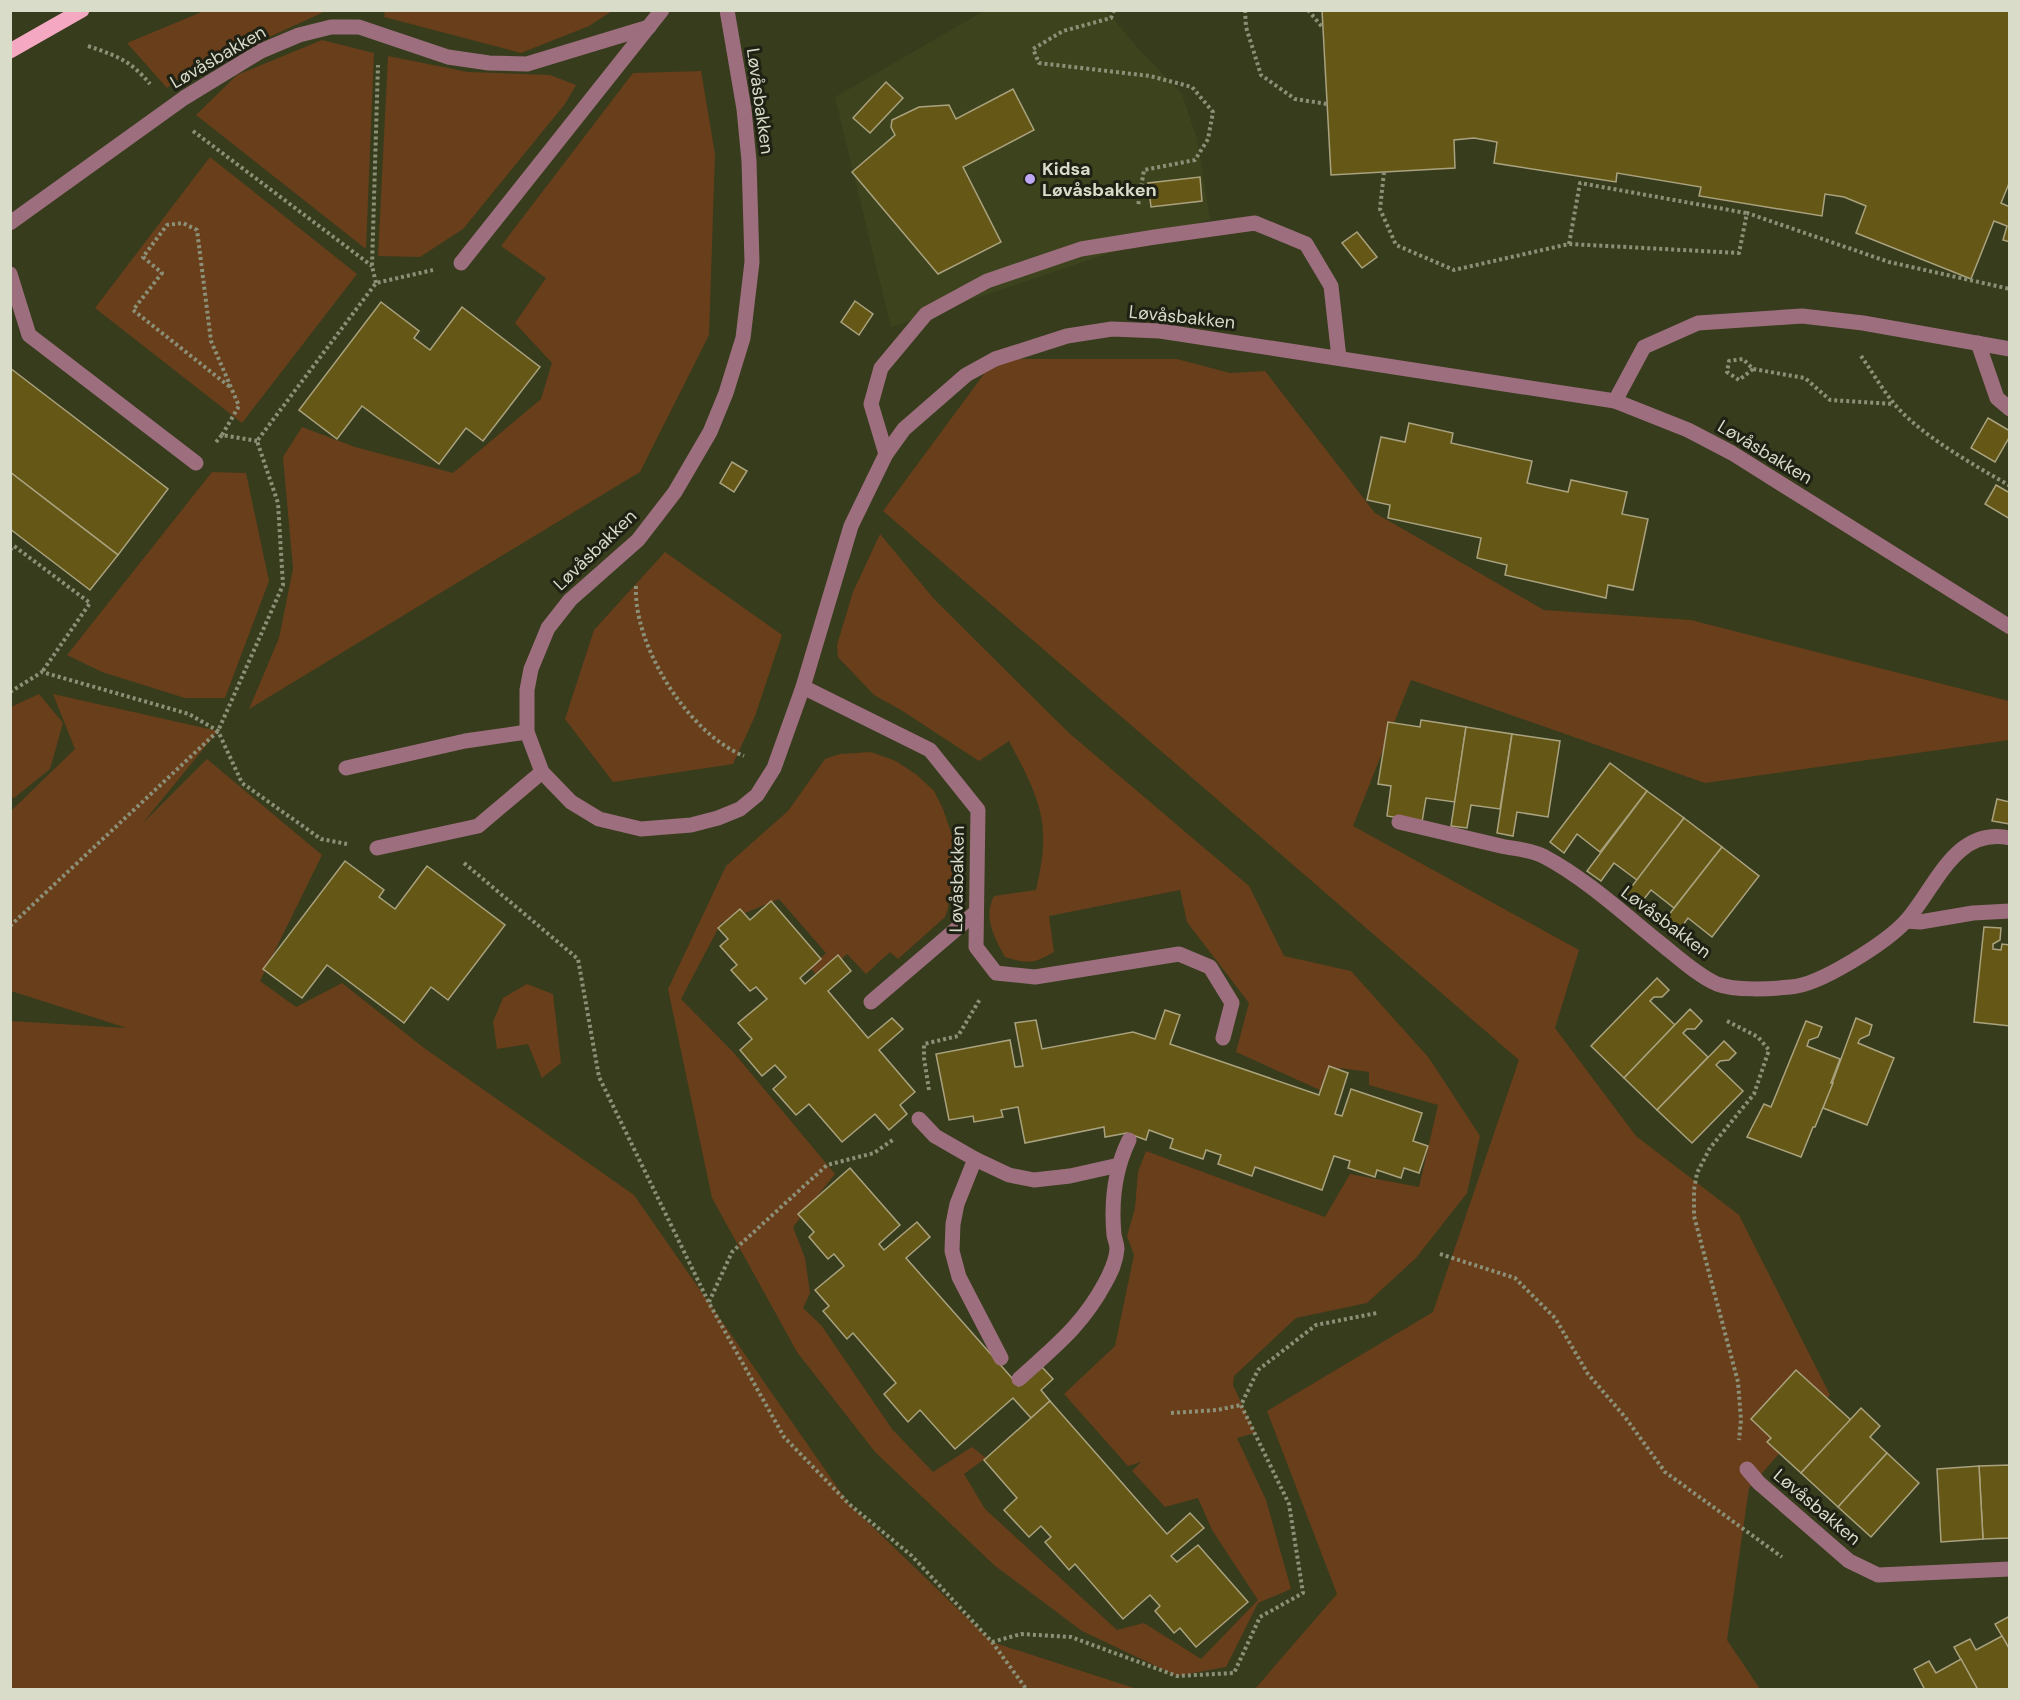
<svg xmlns="http://www.w3.org/2000/svg" width="2020" height="1700" font-family="'DM Sans',sans-serif">
<style>
.built{fill:#3d441d}
.green{fill:#693e1b}
.building{fill:#655817;stroke:#aaa27e;stroke-width:1.5}
.lines{fill:none;stroke-linecap:round;stroke-linejoin:round}
.path{stroke:#8b9077;stroke-width:4;stroke-dasharray:3 3;stroke-linecap:butt}
.minor{stroke:#9d6e7d;stroke-width:15}
.major{stroke:#f5a8c2;stroke-width:15}
.poi-dot{fill:#bfa9f4;stroke:#1e2113;stroke-width:2}
.labels{text-anchor:middle;stroke-width:6;stroke-linejoin:round;paint-order:stroke}
.street-label{font-size:18px;fill:#d8dcc9;stroke:#1e2113}
.poi-label{font-size:18px;font-weight:bold;fill:#d8dcc9;stroke:#1e2113;text-anchor:start}
</style>
<rect width="100%" height="100%" fill="#363c1c"/>
<path class="built" d="M984,11H1107L1136,46L1182,94L1197,139L1210,219L891,327L835,97Z"/>
<g class="green">
<path d="M385,10H612V11L589,26L521,53L384,17Z"/>
<path d="M204,11V10L326,11L180,78L167,88L127,43Z"/>
<path d="M322,40L374,53L366,249L196,115L237,75Z"/>
<path d="M388,56L468,72L550,75L576,85L565,104L463,229L420,257L378,256Z"/>
<path d="M701,71L715,154L709,335L640,472L249,709L279,638L293,569L283,457L302,427L355,447L453,473L541,399L552,363L515,323L546,278L501,246L633,73Z"/>
<path d="M210,157L357,274L242,423L95,308Z"/>
<path d="M995,359H1177L1230,373L1265,371L1375,513L1544,610L1691,620L2009,701V740L1705,783L1411,680L1353,826L1579,950L1555,1028L1636,1136L1739,1215L1830,1395L1749,1488L1727,1640L1760,1689H1255L1337,1594L1267,1411L1433,1312L1519,1060L883,511Z"/>
<path d="M212,472L246,473L269,581L225,698H185L102,672L67,655Z"/>
<path d="M880,534L934,599L1069,733L1249,886L1284,956L1351,971L1429,1058L1480,1136L1467,1193L1416,1258L1367,1303L1296,1318L1234,1376L1233,1385L1255,1433L1237,1438L1266,1500L1291,1589L1258,1603L1226,1667L1177,1676L1082,1631L994,1565L875,1452L797,1352L712,1198L668,989L726,866L788,811L825,759L840,754L871,752L896,761L917,775L934,791L943,809L951,832L956,853L948,908L945,917L898,959L890,952L866,974L847,954L820,978L810,968L826,953L779,899L721,923L681,999L734,1053L835,1174L793,1227L805,1258L810,1293L803,1308L821,1325L892,1429L933,1472L972,1447L986,1458L964,1474L985,1509L1117,1630L1144,1623L1201,1659L1258,1600L1212,1530L1198,1498L1165,1507L1132,1471L1141,1462L1128,1466L1064,1394L1115,1346L1134,1255L1127,1236L1135,1208L1138,1172L1146,1151L1325,1217L1350,1174L1419,1187L1438,1105L1369,1085V1072L1340,1068L1331,1095L1236,1052L1249,1003L1187,922L1180,890L1049,916L1054,952C1033,964 1028,964 1005,957C994,937 983,917 994,896L1036,890C1040,872 1044,853 1043,834C1043,802 1023,768 1009,741L979,761L901,710L874,695L838,657L837,645L853,592Z"/>
<path d="M665,552L782,635L755,716L733,764L613,782L565,719L594,630Z"/>
<path d="M39,694L63,723L50,769L14,798L11,797V707Z"/>
<path d="M53,694L218,731L142,824L207,759L322,855L260,981L296,1007L342,983L424,1048L634,1195L849,1504L992,1642L1137,1689H11L10,1021L127,1028L11,991V811L75,749Z"/>
<path d="M527,984L553,994L561,1063L542,1078L528,1044L497,1049L493,1022L503,998Z"/>
</g>
<g class="building">
<path d="M1322,10H2010V181L2001,203L2010,207V242L2003,240L2007,226L1994,221L1971,279L1856,233L1866,206L1844,197L1825,194L1822,216L1699,196L1701,187L1617,173L1616,182L1494,163L1497,142L1474,138L1454,140L1455,168L1331,175Z"/>
<path d="M886,82L903,98L870,133L853,118Z"/>
<path d="M1013,89L1034,130L963,167L1001,242L938,274L852,172L895,135L891,127L892,120L919,107L949,105L956,119Z"/>
<path d="M1200,177L1202,201L1151,207L1148,183Z"/>
<path d="M1357,232L1377,257L1362,268L1342,243Z"/>
<path d="M855,301L873,314L859,335L841,322Z"/>
<path d="M381,302L419,331L414,338L430,350L462,307L540,367L483,441L466,428L439,464L362,406L337,439L299,410Z"/>
<path d="M10,368L168,489L118,555L10,472Z"/>
<path d="M1988,418L2010,431V436L1995,462L1971,448Z"/>
<path d="M1409,423L1453,433L1451,443L1532,461L1527,483L1568,492L1571,480L1627,492L1622,514L1648,519L1633,590L1608,585L1606,598L1505,575L1507,565L1477,558L1481,538L1388,518L1390,505L1367,500L1381,437L1405,442Z"/>
<path d="M732,462L747,471L734,492L720,483Z"/>
<path d="M10,472L118,555L90,590L10,529Z"/>
<path d="M1996,485L2010,493V519L1985,504Z"/>
<path d="M1421,720L1466,727L1455,802L1426,798L1422,822L1387,816L1391,786L1378,784L1388,722L1420,727Z"/>
<path d="M1466,727L1512,734L1500,809L1471,805L1467,828L1451,826Z"/>
<path d="M1512,734L1560,741L1548,817L1517,812L1513,836L1497,833Z"/>
<path d="M1610,763L1647,791L1600,852L1577,834L1564,853L1550,842Z"/>
<path d="M1647,791L1684,818L1637,880L1614,863L1601,881L1587,871Z"/>
<path d="M1997,799L2010,802V824L1992,821Z"/>
<path d="M1684,818L1722,847L1674,908L1651,890L1637,908L1623,898Z"/>
<path d="M1722,847L1759,876L1712,937L1688,918L1674,937L1660,926Z"/>
<path d="M345,861L384,890L379,897L395,909L427,866L505,925L448,1000L431,987L404,1023L327,965L302,998L263,969Z"/>
<path d="M771,901L821,959L800,978L805,984L838,955L851,971L828,991L868,1038L892,1018L903,1029L879,1050L915,1092L900,1105L907,1114L889,1130L875,1114L842,1142L809,1104L796,1115L773,1089L786,1077L775,1065L762,1076L740,1050L752,1039L738,1023L767,999L756,987L750,991L731,970L737,965L720,946L728,939L718,928L740,909L750,920Z"/>
<path d="M1984,927L2001,928L2000,940L1993,944V949L2001,950L2002,944L2010,945V1026L1974,1022Z"/>
<path d="M1657,978L1669,990L1662,997H1654L1650,1001L1675,1025L1624,1078L1591,1046Z"/>
<path d="M1690,1009L1702,1021L1695,1029H1687L1683,1033L1708,1057L1657,1110L1624,1078Z"/>
<path d="M1165,1010L1180,1015L1170,1044L1319,1095L1329,1066L1348,1073L1335,1114L1342,1116L1351,1089L1422,1113L1413,1141L1428,1146L1419,1173L1404,1168L1401,1178L1377,1170L1375,1177L1348,1168L1350,1161L1334,1156L1322,1190L1255,1167L1252,1176L1218,1164L1221,1155L1206,1150L1203,1159L1170,1148L1173,1139L1149,1130L1146,1140L1127,1133L1105,1137L1104,1127L1025,1143L1018,1107L1001,1110L1003,1117L974,1122L973,1116L949,1120L936,1054L1010,1040L1015,1067L1023,1066L1015,1023L1036,1020L1042,1049L1133,1032L1155,1039Z"/>
<path d="M1856,1018L1872,1025L1869,1035L1860,1039L1858,1043L1894,1058L1867,1125L1823,1108Z"/>
<path d="M1806,1021L1822,1027L1818,1037L1809,1040L1807,1046L1840,1059L1831,1083H1833L1815,1127H1813L1801,1157L1747,1137L1764,1104L1771,1107Z"/>
<path d="M1724,1041L1736,1053L1729,1060L1720,1061L1716,1065L1743,1091L1692,1143L1657,1110Z"/>
<path d="M850,1168L900,1225L879,1244L884,1250L917,1222L930,1237L906,1258L1019,1386L1042,1367L1053,1379L1041,1390L1050,1401L1031,1418L1013,1398L955,1449L920,1410L908,1422L884,1394L896,1383L853,1333L847,1339L823,1311L829,1306L815,1290L844,1266L834,1254L828,1259L809,1237L814,1232L798,1214Z"/>
<path d="M1796,1370L1851,1420L1801,1473L1767,1442L1771,1438L1751,1419Z"/>
<path d="M1050,1401L1167,1534L1190,1513L1204,1528L1171,1556L1177,1562L1198,1545L1248,1602L1196,1647L1180,1628L1174,1633L1155,1611L1160,1606L1150,1595L1123,1619L1075,1564L1069,1570L1045,1542L1051,1537L1041,1526L1029,1537L1004,1510L1017,1498L984,1460Z"/>
<path d="M1861,1408L1880,1426L1870,1437L1887,1453L1838,1507L1801,1473Z"/>
<path d="M1887,1453L1919,1483L1871,1537L1838,1507Z"/>
<path d="M2010,1465V1538L1983,1539L1979,1466Z"/>
<path d="M1979,1466L1983,1539L1941,1542L1937,1469Z"/>
<path d="M2010,1616V1650L1995,1624Z"/>
<path d="M2002,1636L2010,1650V1690H1978L1954,1647L1970,1639L1976,1650Z"/>
<path d="M1961,1659L1978,1690H1925L1914,1669L1929,1661L1936,1673Z"/>
</g>
<g class="lines">
<g class="path">
<path d="M1114,10L1111,18L1063,31L1033,49L1039,63L1150,76L1192,87L1213,112L1208,139L1195,160L1144,170L1138,206"/>
<path d="M1245,10L1246,27L1261,75L1295,99L1327,104"/>
<path d="M1308,10L1323,28"/>
<path d="M88,46C117,56 130,60 150,84"/>
<path d="M193,131L372,266"/>
<path d="M1384,172L1380,209L1396,245L1454,270L1569,244L1739,253L1747,213L1889,262L2010,289"/>
<path d="M1569,244L1580,183L1746,213"/>
<path d="M376,283L372,266L378,65"/>
<path d="M1861,356C1876,377 1889,402 1909,419C1938,445 1976,466 2010,486"/>
<path d="M1753,369L1739,380L1727,372L1729,361L1743,359L1753,369L1805,378L1830,400L1894,404"/>
<path d="M222,435L239,406L211,341L197,230L183,223L167,225L143,257L162,273L133,310L230,387"/>
<path d="M216,442L222,435L257,441"/>
<path d="M10,550L14,546L90,603L42,672"/>
<path d="M636,586C633,646 689,734 744,756"/>
<path d="M10,692L42,672L189,714L218,731L242,783L321,839L347,844"/>
<path d="M464,863L578,959L599,1077L709,1303L784,1437L849,1504L912,1556L992,1642L1027,1690"/>
<path d="M10,926L218,731L283,585L278,503L257,441L376,283L433,270"/>
<path d="M1727,1021L1758,1037L1769,1050L1754,1094L1710,1148L1697,1173L1694,1190V1216L1738,1382L1741,1420L1739,1440"/>
<path d="M929,1090L924,1058V1044L958,1036L980,999"/>
<path d="M1440,1254L1515,1278L1555,1318L1588,1374L1625,1417L1665,1472L1782,1557"/>
<path d="M709,1302L732,1252L827,1165L874,1153L894,1139"/>
<path d="M1171,1413L1217,1410L1241,1405"/>
<path d="M992,1642L1021,1634L1071,1637L1177,1676L1234,1673L1260,1617L1303,1593L1289,1504L1241,1405L1258,1370L1316,1325L1377,1313"/>
</g>
<g class="minor">
<path d="M727,10L744,109L749,161L752,262L743,338L726,393L710,432L675,492L638,540L570,600L548,628L531,669L527,690V732L542,772L571,802L599,819L641,829L691,825L718,818L740,809L757,795L774,768L803,687L851,526L886,454L904,429L966,375L995,359L1067,336L1112,329L1160,331L1615,401L1688,430L1732,453L2010,627"/>
<path d="M10,223L184,98L261,51L299,35L331,27H359L448,57L489,63L527,64L649,27"/>
<path d="M461,263L662,10"/>
<path d="M10,274L29,335L196,463"/>
<path d="M1978,343L1997,398L2010,409"/>
<path d="M1615,401L1644,347L1698,323L1802,316L1863,323L2010,349"/>
<path d="M886,454L871,404L881,368L926,314L987,281L1081,249L1155,237L1255,223L1306,244L1331,286L1339,358"/>
<path d="M803,687L930,750L978,810L976,947L996,973L1035,977L1179,954L1210,967L1232,1003L1223,1038"/>
<path d="M346,768L465,741L527,732"/>
<path d="M1399,822C1433,830 1467,838 1501,846C1515,849 1533,850 1545,857C1588,880 1627,917 1665,947C1681,960 1699,976 1717,984C1735,991 1771,989 1790,987C1819,986 1887,942 1907,920C1936,887 1955,826 2010,838"/>
<path d="M377,848L478,826L542,772"/>
<path d="M1906,921L1920,922L1973,913L2010,911"/>
<path d="M871,1002L975,913"/>
<path d="M919,1119L935,1136L975,1159L1009,1175L1034,1180L1070,1176L1119,1165"/>
<path d="M975,1159L957,1204L953,1224L952,1251L959,1277L1001,1358"/>
<path d="M1019,1379C1054,1347 1082,1326 1105,1283C1111,1272 1116,1262 1117,1249C1117,1244 1115,1240 1114,1235C1111,1203 1115,1169 1129,1140"/>
<path d="M1747,1469L1759,1483L1849,1561L1878,1575L2010,1569"/>
</g>
<path class="major" d="M10,51L82,10"/>
</g>
<circle class="poi-dot" cx="1030" cy="179" r="6"/>
<g class="labels">
<g class="street-label">
<text transform="translate(218 57) rotate(-30)" y="6">Løvåsbakken</text>
<text transform="translate(760 101) rotate(82)" y="6">Løvåsbakken</text>
<text transform="translate(1182 317) rotate(6)" y="6">Løvåsbakken</text>
<text transform="translate(1765 452) rotate(31)" y="6">Løvåsbakken</text>
<text transform="translate(595 550) rotate(-44)" y="6">Løvåsbakken</text>
<text transform="translate(957 879) rotate(-89)" y="6">Løvåsbakken</text>
<text transform="translate(1666 922) rotate(37)" y="6">Løvåsbakken</text>
<text transform="translate(1817 1507) rotate(40)" y="6">Løvåsbakken</text>
</g>
<g class="poi-label">
<text x="1042" y="175">Kidsa<tspan x="1042" dy="21">Løvåsbakken</tspan></text>
</g>
</g>
<rect width="2020" height="1700" fill="none" stroke="#d8dcc9" stroke-width="24"/>
</svg>
